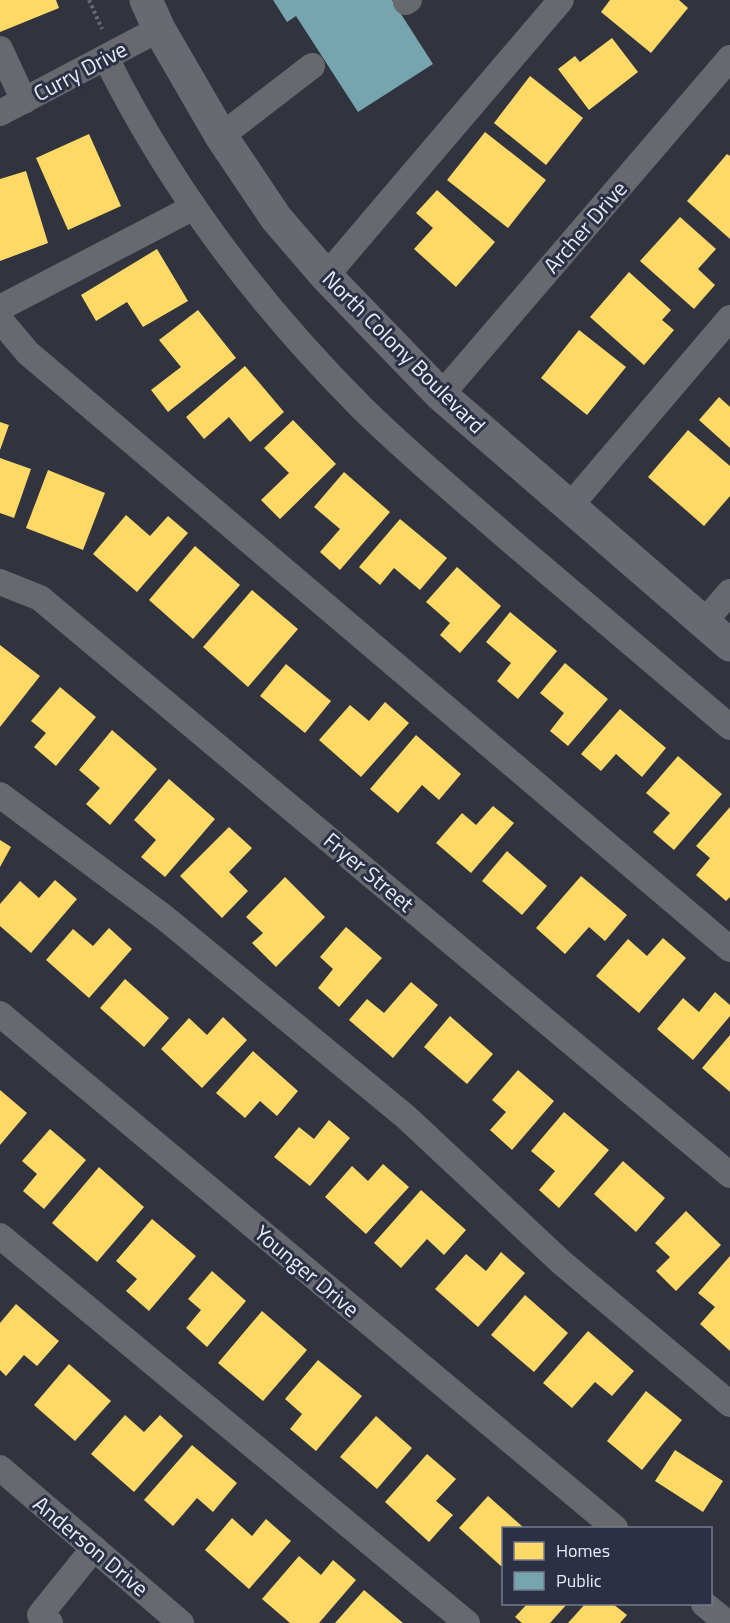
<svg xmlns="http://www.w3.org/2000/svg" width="730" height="1623" font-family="'Titillium Web',sans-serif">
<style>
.homes{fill:#ffd966}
.public{fill:#76a5af}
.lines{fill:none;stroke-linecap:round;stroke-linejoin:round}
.path{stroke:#6a6b71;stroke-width:4;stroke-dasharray:3 3;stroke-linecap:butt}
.minor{stroke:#68696e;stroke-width:26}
.major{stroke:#686a71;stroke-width:33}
.labels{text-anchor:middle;stroke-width:6;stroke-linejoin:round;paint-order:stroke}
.street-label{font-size:22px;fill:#e7ebf9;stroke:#2b3045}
</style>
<rect width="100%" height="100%" fill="#31343f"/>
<g class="homes">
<path d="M0,0H56L59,8L0,32Z"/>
<path d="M610,0H679L688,8L651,53L601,12Z"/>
<path d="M612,38L638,72L589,110L558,69L575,56L580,62Z"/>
<path d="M530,76L583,118L546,165L494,123Z"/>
<path d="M485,132L546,180L508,228L447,180Z"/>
<path d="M89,134L121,206L68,230L36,158Z"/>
<path d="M727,154L730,156V239L687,201Z"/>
<path d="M26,171L48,243L0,261V179Z"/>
<path d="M437,190L495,242L456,287L414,249L433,228L416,213Z"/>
<path d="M680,217L716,249L698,269L715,285L694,309L640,261Z"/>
<path d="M157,249L188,301L143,327L127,302L96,321L81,295Z"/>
<path d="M629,272L671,310L662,320L674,330L644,365L590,317Z"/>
<path d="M198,310L236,358L168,412L151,390L181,367L159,340Z"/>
<path d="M579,330L626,367L587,415L541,378Z"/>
<path d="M245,366L284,412L250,442L229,417L204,439L186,417Z"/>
<path d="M719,397L730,407V448L699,420Z"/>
<path d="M293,420L336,464L280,519L261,500L289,473L264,448Z"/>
<path d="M0,422L9,425L0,450Z"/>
<path d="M688,430L730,466V496L704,526L648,477Z"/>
<path d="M0,458L31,469L14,518L0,513Z"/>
<path d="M48,470L105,493L83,550L26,528Z"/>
<path d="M344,472L390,512L340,570L320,552L340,529L314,507Z"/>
<path d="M126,515L150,536L168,516L188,533L137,592L93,554Z"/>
<path d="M400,519L447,558L420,590L394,568L380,585L359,567Z"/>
<path d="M195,546L240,585L193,639L149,600Z"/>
<path d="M457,567L501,606L460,653L440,635L450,623L426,602Z"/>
<path d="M252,590L298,629L248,687L203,647Z"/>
<path d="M510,612L557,651L518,699L497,681L511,663L486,642Z"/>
<path d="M0,645L40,676L0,727Z"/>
<path d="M565,663L608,699L568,746L550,731L564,713L540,693Z"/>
<path d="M286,664L331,701L305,733L260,696Z"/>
<path d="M60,687L96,717L56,766L34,747L46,733L31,721Z"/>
<path d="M385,702L409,723L361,777L319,740L350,705L369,721Z"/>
<path d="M620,709L666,748L642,777L616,754L601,771L581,754Z"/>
<path d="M112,730L157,769L110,825L86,804L100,788L79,770Z"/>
<path d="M416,735L461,774L439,800L422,785L398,813L370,789Z"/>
<path d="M678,756L722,794L674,850L653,832L670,813L646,793Z"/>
<path d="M169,779L215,819L165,877L141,857L156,840L134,820Z"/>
<path d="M493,806L514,823L471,873L436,843L462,813L476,825Z"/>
<path d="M730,807V897L726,901L696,875L710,858L696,846Z"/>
<path d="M229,827L252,848L229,872L248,891L222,918L180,876Z"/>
<path d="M0,840L11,847L0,867Z"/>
<path d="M507,851L547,886L522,915L482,881Z"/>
<path d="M581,876L627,915L605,941L589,927L565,954L536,928Z"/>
<path d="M285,877L325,917L276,967L252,943L263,933L246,917Z"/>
<path d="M55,880L77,899L31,953L0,926V904L20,881L39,898Z"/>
<path d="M346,927L382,958L339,1007L318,988L333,969L320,957Z"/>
<path d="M109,928L132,949L89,998L46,960L73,929L93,946Z"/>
<path d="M663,938L686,958L639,1013L596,976L628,939L647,956Z"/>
<path d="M125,979L169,1018L144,1047L100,1008Z"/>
<path d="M411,982L438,1005L393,1058L349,1020L367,999L384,1013Z"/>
<path d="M715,992L730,1005V1016L693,1060L657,1029L683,998L699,1012Z"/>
<path d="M450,1016L493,1054L467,1084L424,1047Z"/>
<path d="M223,1017L247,1040L202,1088L161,1049L189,1018L207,1035Z"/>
<path d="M730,1035V1092L702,1068Z"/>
<path d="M253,1051L298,1091L277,1116L260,1101L245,1118L216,1093Z"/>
<path d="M518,1070L554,1101L512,1150L490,1130L506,1112L492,1100Z"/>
<path d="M0,1090L27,1113L0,1145Z"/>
<path d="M564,1112L609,1150L559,1208L539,1190L555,1171L531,1151Z"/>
<path d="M329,1120L350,1138L310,1186L274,1157L299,1127L314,1139Z"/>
<path d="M50,1129L86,1160L44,1209L23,1191L37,1174L22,1161Z"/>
<path d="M623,1161L665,1198L636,1232L594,1194Z"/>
<path d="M383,1164L409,1187L366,1234L325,1197L352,1166L368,1181Z"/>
<path d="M99,1167L144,1207L97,1262L52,1223Z"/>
<path d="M421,1190L466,1230L444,1255L427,1239L401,1268L374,1243Z"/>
<path d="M686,1211L721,1245L676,1291L656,1271L670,1257L655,1243Z"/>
<path d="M152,1219L196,1256L149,1311L126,1291L137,1279L116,1261Z"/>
<path d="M501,1252L525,1273L478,1327L435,1289L466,1254L486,1271Z"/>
<path d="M730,1256V1351L700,1324L715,1307L698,1293Z"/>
<path d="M212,1271L246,1301L207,1347L186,1328L201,1310L188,1299Z"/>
<path d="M525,1295L568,1333L534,1372L491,1335Z"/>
<path d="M16,1304L59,1341L37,1366L24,1355L6,1376L0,1370V1323Z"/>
<path d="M262,1311L307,1350L263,1401L218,1363Z"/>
<path d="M588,1331L634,1371L612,1396L595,1382L572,1408L543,1383Z"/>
<path d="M318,1360L362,1396L316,1451L290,1429L302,1414L285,1399Z"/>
<path d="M69,1364L111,1401L75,1441L34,1405Z"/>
<path d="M646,1391L682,1420L642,1470L607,1441Z"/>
<path d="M125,1415L144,1432L160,1415L183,1436L134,1492L91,1454Z"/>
<path d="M376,1416L412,1448L377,1489L340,1457Z"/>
<path d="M192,1445L237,1483L213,1512L197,1498L173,1526L144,1500Z"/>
<path d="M675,1450L723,1481L703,1512L655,1481Z"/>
<path d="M427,1454L456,1479L436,1501L453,1515L429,1542L385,1502Z"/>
<path d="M488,1496L524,1528H504L502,1567L459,1528Z"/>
<path d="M232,1518L252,1536L266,1519L291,1541L249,1589L205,1550Z"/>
<path d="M299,1556L321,1575L333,1560L356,1580L319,1623H290L262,1599Z"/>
<path d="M364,1590L403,1623H335Z"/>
<path d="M527,1604H567L550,1623H522L515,1617Z"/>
<path d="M585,1604H613L627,1615L620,1623H568Z"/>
</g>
<path class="public" d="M273,0H392L433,64L358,112L296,16L287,22Z"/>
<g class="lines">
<path class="path" d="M89,0L102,29"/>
<g class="minor">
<path d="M406,2L409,0"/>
<path d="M0,49L24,101"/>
<path d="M106,58C170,187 260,306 362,408C412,457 465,501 518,547C589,607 659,667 730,727"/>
<path d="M0,113L159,29"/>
<path d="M221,136L312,66"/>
<path d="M326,276L561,0"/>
<path d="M0,308L194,207"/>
<path d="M0,320L28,353L730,949"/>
<path d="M441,395L730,58"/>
<path d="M570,506L730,318"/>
<path d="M0,582L40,598L730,1175"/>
<path d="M704,622L730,592"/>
<path d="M0,795L165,918L406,1117L561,1262L730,1404"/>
<path d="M0,1014L615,1528"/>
<path d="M0,1236L467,1623"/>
<path d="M0,1468L181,1623"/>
<path d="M704,1604L727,1623"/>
<path d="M50,1623L40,1615L94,1548"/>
</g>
<path class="major" d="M146,0L159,29L221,136L276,218L326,276L441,395L730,645"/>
</g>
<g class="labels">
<g class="street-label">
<text transform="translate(80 71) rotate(-28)" y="8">Curry Drive</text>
<text transform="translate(585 227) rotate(-49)" y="8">Archer Drive</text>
<text transform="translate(404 352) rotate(45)" y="8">North Colony Boulevard</text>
<text transform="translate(369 872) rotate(40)" y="8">Fryer Street</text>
<text transform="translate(307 1271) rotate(40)" y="8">Younger Drive</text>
<text transform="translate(91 1546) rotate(40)" y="8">Anderson Drive</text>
</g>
</g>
<rect x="502" y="1527" width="210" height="78" fill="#2b3045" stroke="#767b8d" stroke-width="1.5"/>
<rect x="514" y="1542" width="30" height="18" fill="#ffd966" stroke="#767b8d" stroke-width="1.5"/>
<text x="556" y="1557" font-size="18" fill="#e7ebf9">Homes</text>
<rect x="514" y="1572" width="30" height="18" fill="#76a5af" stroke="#767b8d" stroke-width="1.5"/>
<text x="556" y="1587" font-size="18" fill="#e7ebf9">Public</text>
</svg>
